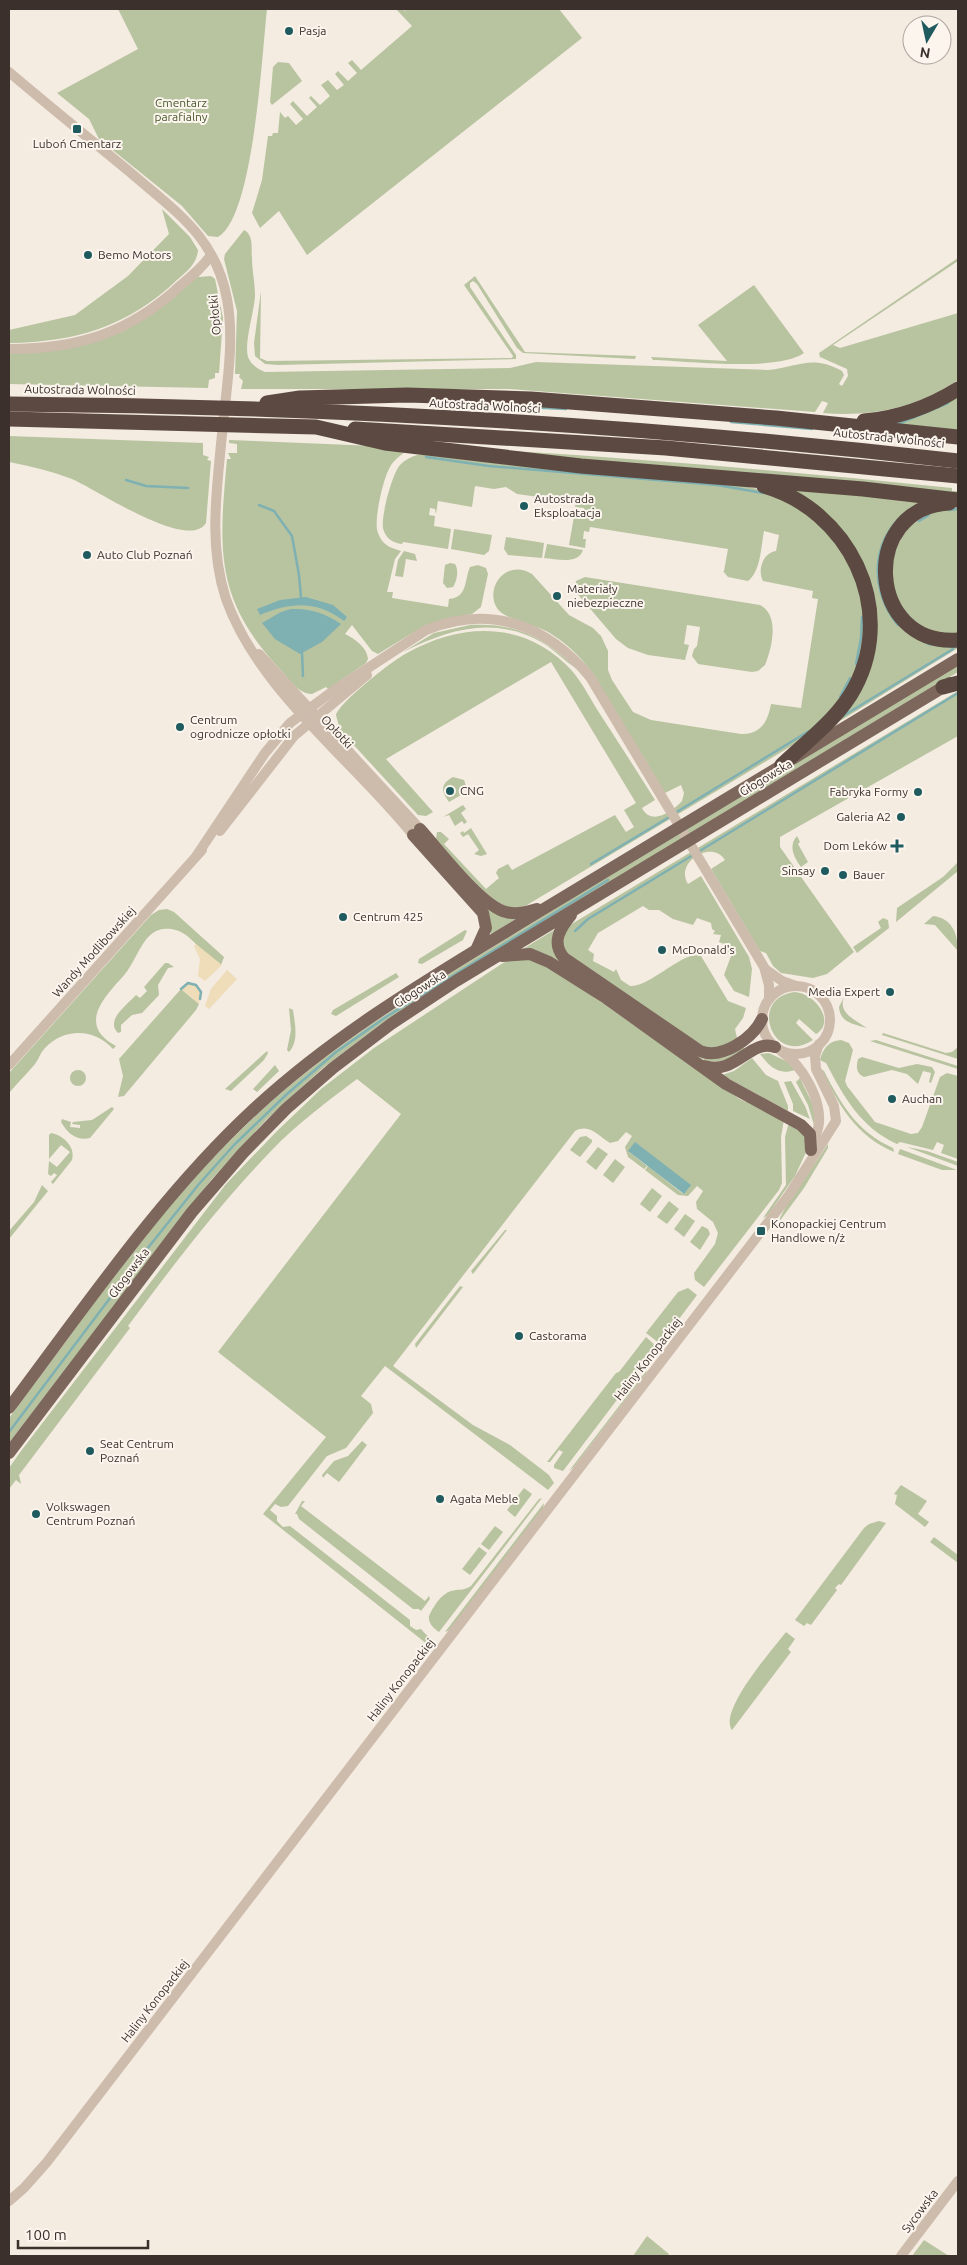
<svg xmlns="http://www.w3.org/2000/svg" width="967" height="2265" font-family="Ubuntu,sans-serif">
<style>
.green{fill:#b8c4a0}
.sand{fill:#efdcb8}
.water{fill:#7fb0b2}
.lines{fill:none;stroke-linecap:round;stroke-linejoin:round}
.stream{stroke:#7fb0b2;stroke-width:2.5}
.minor{stroke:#cdbbac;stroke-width:10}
.major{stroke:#7d675c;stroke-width:12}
.highway{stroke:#5c4a42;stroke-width:15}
.poi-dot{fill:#1f5a5e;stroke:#fbf5ee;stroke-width:2}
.labels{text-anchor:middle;stroke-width:4;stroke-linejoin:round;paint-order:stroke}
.poi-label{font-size:12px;fill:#3b302b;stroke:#fbf5ee;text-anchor:start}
.park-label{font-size:12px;fill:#4a5a2e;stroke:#fbf5ee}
.street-label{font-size:12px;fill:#3b302b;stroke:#fbf5ee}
</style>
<rect width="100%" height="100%" fill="#f4ebe1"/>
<g class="green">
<path d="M118,9H267C262,52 254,217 218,237L208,236L182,206L99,139L89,119L57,93L138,49Z"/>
<path d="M396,9H403L406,12L404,9H559L582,38L307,255L279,211L260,228L252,213L262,180L268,136H272L273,133H278L280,112L285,118L288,116L296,125L303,119L290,104L293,101L307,116L317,107L309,98L311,96L320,105L330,96L321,85L328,80L337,90L344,85L335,74L338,71L348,81L357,73L348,63L352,60L361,70L412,26Z"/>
<path d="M278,62L289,63L302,81L272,105L270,102L273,67Z"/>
<path d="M162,209L190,237L198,250C197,264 186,272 177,280C127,327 76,342 9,343V330L75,315L128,276L169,234Z"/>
<path d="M244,230C254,235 251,248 252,258C252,271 255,282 255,296C254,313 244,342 248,357C251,365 258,369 265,372L510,368L536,362L768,370C799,367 811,354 842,371L844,375L839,384L842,386L848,376L847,369L820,357L819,353L958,258V261L833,345L840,348L958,313V380C917,408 871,417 823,413L828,403L822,401L815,412L509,389H241L243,381L239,377L240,374H235L237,311L224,259L225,254Z"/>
<path d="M198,275L199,277L211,276L215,279L223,318L219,373H215V378L209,380L208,388L9,384V353C92,352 137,333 198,275Z"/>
<path d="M475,276L525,352L636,356L635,359L523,353L517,348L477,284L473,281L470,283V287L516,355V359L278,365L265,364L255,356L254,343L261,291L260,358L267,361L512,358L513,356L464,285Z"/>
<path d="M754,285L804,353C777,372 688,361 653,360L651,357L727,361L698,325Z"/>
<path d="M958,393V433L884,424Z"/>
<path d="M9,436L203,443V455L209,457L207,460L211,461L206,523C188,552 96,489 72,479C51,471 30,466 9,462Z"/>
<path d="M229,440L375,446L404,453C398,457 392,462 389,469C383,480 373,522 378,533C382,545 391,548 401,551L395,559L387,592H393L392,598L448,607L449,599C468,597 464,581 470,567L478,565L486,568L488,574L481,607L472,614L446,619L419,629L378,654L372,651L352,625L345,634C355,639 367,647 368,659L366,663L328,689L326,687L312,694C297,694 287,676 277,666C214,597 219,547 227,459H231L228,453H237V444L229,443Z"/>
<path d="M513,451C660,460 806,473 952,488V491H958V496L584,461Z"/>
<path d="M417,455H426L495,463L744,486L758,489L802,507L847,554L865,609L861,658L843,698L803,739L527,905C520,908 514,909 508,907C484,898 453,858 436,839L437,832H441L449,839L444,844L486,889L499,878L496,873L498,869L508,864L512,870L615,815L626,832L634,827L624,810L636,803L551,662L386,759L433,812L426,816L418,815L340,730L336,715C340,702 393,660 407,653C464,621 527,621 573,672C583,684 591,700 600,714C618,742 637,771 655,800L642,808C651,826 672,812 682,801L684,793L681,785L665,793L591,671C579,655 565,642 548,632C536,625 503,619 497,608C484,587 507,558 532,574L569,615L593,628L601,636L608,651V670L612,680L633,712L651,720L741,734C761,735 768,721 771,704L801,708L818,599L812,598L813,591L763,581C757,570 763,553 776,551L779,535L764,531C761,546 761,571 748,581L728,577L723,571H724L728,549L590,527L589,532L584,531L583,539H586L585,548L569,545L575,511L584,512V508L575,507L576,502L517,494L506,487L494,489L475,486L472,507L438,501L436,514L435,509L430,508L429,515L435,516L434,526L451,529L448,549L403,542L402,544C393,543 385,538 383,528C381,516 392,474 400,465C405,460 410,457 417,455Z"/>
<path d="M783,485L930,500L897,524L888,606L958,645V648L840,721L859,688L867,580Z"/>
<path d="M958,507V636L923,629L897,604L889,566L905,529L933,511Z"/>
<path d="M454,529L492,535L489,551L484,555L451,549Z"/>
<path d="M506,537L544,543L542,558L508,555L504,549Z"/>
<path d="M547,544L583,550C578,565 557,559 544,558Z"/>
<path d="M404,551L415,554L417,561L406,559L403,577L395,576L398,560Z"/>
<path d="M450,563L455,564C459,570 457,581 453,587L447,588L443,583L445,565Z"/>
<path d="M585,577L760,605C780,615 772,648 765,665L758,671L752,672L698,664L692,656L694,649L697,646L700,627L687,625L684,644L689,645L685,660L648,655L628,648L616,639L575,591L576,581Z"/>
<path d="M470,625C515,622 544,638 576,668C564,661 555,650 543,643C494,615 449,629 403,652L434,633Z"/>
<path d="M958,664V672L490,954L384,1022L323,1068L266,1120L211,1180L9,1443V1418C84,1319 155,1212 245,1126C331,1042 435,983 537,920C676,833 818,749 958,664Z"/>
<path d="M958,691V736L780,837V847L854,952L827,974L813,978L781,973L773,966L766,953L760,951L711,869L725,860C712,839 674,862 688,884L701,876L749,957L752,969L749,997L734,991L724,975L731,956L726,954L727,950L722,949L724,944L719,942L721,935L713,934L715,931L712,929L711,923L697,918L693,925L673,919L659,910H649L643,906L598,933L588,950L594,954L593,961L614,972L616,969L621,980L630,986C651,987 684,949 701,956L728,1001L746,1008L743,1018L735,1029L737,1038L727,1045L709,1050L591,973L562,949L566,928L570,925Z"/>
<path d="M453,777L464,780L466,786L461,795L449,802C441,791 440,784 453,777Z"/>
<path d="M463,805L466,809L461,813L467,822L464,824L462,821L455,826L449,815L443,817Z"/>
<path d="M471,828L487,854L481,856L474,854L479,850L468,834L463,837L460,833L463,831L464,833Z"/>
<path d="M797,836L800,842L798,844L808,862L801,867C794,857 788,846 797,836Z"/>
<path d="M958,862V871L896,922L897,908L943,877Z"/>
<path d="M477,898L519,917L491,934V927Z"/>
<path d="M167,909L174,912L224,957L221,965C203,958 192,931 171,929C144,925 139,957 125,974C107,995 75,1024 116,1046L113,1049C94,1028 64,1028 45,1048C40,1053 39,1059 35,1064C27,1074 17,1083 9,1093V1073L151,915L159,910Z"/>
<path d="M933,916C952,918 958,934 958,951L935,925L924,924Z"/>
<path d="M883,918L888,920L889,928L857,953L853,947L881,928L878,922Z"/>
<path d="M465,930L467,931L463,940L422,964L418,963L419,959Z"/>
<path d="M554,930L553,946L712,1059L726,1057L742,1046L745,1049C731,1058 718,1066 702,1059L523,949Z"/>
<path d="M524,957L551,967L738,1098L746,1102L747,1100L784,1120L781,1137L782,1183L779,1190L704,1287L695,1280L694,1273L715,1244L718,1233L713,1222L697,1209L696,1202L703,1191L697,1186L688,1196L678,1195L645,1170L648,1166L683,1194L690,1185L628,1151L647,1166L644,1169L628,1157L625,1147L632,1136L626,1132L618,1141L610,1143C598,1136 590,1123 575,1131L393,1366L473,1425L510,1445L549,1475L554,1483L548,1490L385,1366L361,1396L371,1404L373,1413L346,1448L327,1456L288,1506L281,1507L275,1504L270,1510L277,1516V1521L283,1527L290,1526L410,1620V1626L416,1630L421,1629L432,1641L427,1644L263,1514L326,1437L218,1352L401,1114L357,1079C328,1101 298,1123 272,1150C220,1204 173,1265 128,1326L130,1328L19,1475L21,1484L16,1480L9,1489V1468L21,1451L226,1184L276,1132L321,1089L374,1048L503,963L512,959Z"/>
<path d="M165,963H168L174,967L168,968L158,985L159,995L142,1013L132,1015L121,1025V1032L118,1033C105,1020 127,1005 136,995L140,998L147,991L144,987Z"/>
<path d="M396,973L399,977L336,1016L331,1014L333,1010Z"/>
<path d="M181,989L199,1004L196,1010L124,1096L118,1097L123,1076L119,1059Z"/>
<path d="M795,992C816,994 836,1022 816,1034L799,1019L796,1023L813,1040C773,1067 747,998 795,992Z"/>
<path d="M845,995C836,1012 855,1020 867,1028C854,1024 840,1023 839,1007Z"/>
<path d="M289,1008L293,1010C295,1024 299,1041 289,1052L287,1050L291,1030Z"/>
<path d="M883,1033L946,1053L952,1052L958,1047V1059L882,1035Z"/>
<path d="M841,1040L849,1043L853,1050L845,1081L847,1086L875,1122L911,1134L918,1133L922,1127L940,1077L947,1073L958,1076V1159L941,1153L944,1145L937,1142L933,1150L900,1142L897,1144C860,1127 844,1097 826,1063L820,1060C823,1048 829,1041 841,1040Z"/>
<path d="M876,1040L958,1066V1069L870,1041Z"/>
<path d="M267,1051L268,1053L264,1060L231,1091L225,1089Z"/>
<path d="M769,1053L788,1062L795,1070C778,1076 769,1066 760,1054Z"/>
<path d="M862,1057L899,1068L917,1064L932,1067L935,1072L931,1083L929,1082L931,1073L923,1071L918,1084L907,1074L892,1070L864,1077C856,1073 856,1067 858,1059Z"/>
<path d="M752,1058L766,1075L778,1081L788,1106V1111L722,1075L734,1071Z"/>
<path d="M275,1065L279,1071L257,1092L253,1089Z"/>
<path d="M821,1069L824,1071C841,1104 857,1132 893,1148L894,1152C856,1136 838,1104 821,1069Z"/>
<circle cx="78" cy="1078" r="8"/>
<path d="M800,1078L815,1109L814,1125L808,1105L796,1082Z"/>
<path d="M791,1081L805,1106L810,1119L793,1111V1104L784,1082Z"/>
<path d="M112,1107L114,1109L90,1138C77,1141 68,1134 61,1122L62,1119L71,1122L70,1127L80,1128V1125L72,1124L73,1122L92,1120Z"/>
<path d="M789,1122L803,1129L807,1150L795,1176L768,1215L763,1218L786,1185L785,1137Z"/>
<path d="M51,1133C63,1135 76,1147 72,1160L53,1184L51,1182L57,1175L54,1173L51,1176L48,1174L49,1161L57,1167L70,1152L61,1145L49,1159V1135Z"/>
<path d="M586,1136L592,1140V1142L580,1157L570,1150L580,1137Z"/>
<path d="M828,1144V1148L804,1188L776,1226L785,1208Z"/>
<path d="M598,1147L608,1154L596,1170L586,1162Z"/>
<path d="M907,1147L927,1151L958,1162V1166Z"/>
<path d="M900,1149L957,1170H942L898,1154Z"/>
<path d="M615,1159L625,1167L613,1183L603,1175Z"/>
<path d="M42,1185L48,1191L9,1239V1231L34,1202Z"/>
<path d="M652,1188L662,1196L650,1212L640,1204Z"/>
<path d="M669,1201L679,1209L667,1224L657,1217Z"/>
<path d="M685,1214L695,1221L684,1237L674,1229Z"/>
<path d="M702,1226L708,1229L710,1234L700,1250L690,1242Z"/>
<path d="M505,1230H507L473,1274L471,1271Z"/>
<path d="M460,1286L463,1287L416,1348L415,1344Z"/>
<path d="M688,1288L697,1295L661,1343H659L646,1333L678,1292Z"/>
<path d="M646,1337L657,1347L563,1471L554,1468V1465L563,1452L559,1450L550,1462H547L616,1373L619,1372Z"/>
<path d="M646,1371L647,1372L574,1467L569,1471Z"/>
<path d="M362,1441L367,1445L339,1482L327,1473L323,1478L322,1475L334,1461L348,1456Z"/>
<path d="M901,1485L927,1501L918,1514L929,1522L925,1527L895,1504L897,1495L894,1494Z"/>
<path d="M524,1488L532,1494L515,1517L507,1510Z"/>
<path d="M542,1498L439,1632C433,1628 428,1623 429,1616C433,1607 441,1594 451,1591C458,1589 464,1591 471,1586L539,1499Z"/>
<path d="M302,1501H305L301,1506L425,1601L429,1596L430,1599L421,1611L419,1609H413L299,1519L297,1514H295Z"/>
<path d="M544,1503L543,1509L450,1630L445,1632Z"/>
<path d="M879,1521L886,1523L841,1585L839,1584L835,1588L837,1590L811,1625L807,1623L804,1626L795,1620L864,1528L869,1524Z"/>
<path d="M495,1526L503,1532L489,1550L481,1544Z"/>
<path d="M934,1537L958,1555V1563L930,1542Z"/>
<path d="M479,1547L487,1553L470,1575L462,1569Z"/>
<path d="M786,1632L795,1639L788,1649L791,1652L732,1730C718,1711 773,1649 786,1632Z"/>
<path d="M647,2236L669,2254L668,2256H633Z"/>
<path d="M924,2240L949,2256H912Z"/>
</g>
<g class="sand">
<path d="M196,944L222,965L205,981L198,976L200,959L194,946Z"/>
<path d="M227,970L237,979L209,1009L205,1006L211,989Z"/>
<path d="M189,983L197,985L201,990L199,1004L181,989Z"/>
</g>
<g class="water">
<path d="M306,597L333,605L347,617L344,621C317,600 290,602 260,615L257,609L280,600Z"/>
<path d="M291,609C310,608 325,613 341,624L322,642L300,654L275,639L262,623L281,612Z"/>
<path d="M635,1142L691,1185L684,1194L628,1151Z"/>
</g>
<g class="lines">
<g class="stream">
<path d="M504,406L566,409"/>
<path d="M731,422L812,429"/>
<path d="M898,424L948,403"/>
<path d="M426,457L489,466L717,485L763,493"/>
<path d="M126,480L146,486L188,488"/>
<path d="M259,505L274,511L292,536L299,575L301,597"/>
<path d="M949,510L958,509"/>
<path d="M919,521L929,515"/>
<path d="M898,625C867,588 871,533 914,507"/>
<path d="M928,644L956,647"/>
<path d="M302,653L303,676"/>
<path d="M856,664L861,638L862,617"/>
<path d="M840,697L850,678"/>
<path d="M843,716L953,649"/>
<path d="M675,813L809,731"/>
<path d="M698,852L958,693"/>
<path d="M591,864L671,816"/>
<path d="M575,931L588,919L693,855"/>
<path d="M181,989L188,983L196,985L201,992L200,999"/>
<path d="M9,1432L147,1249L199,1184L234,1145L287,1094L336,1052L386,1017L608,880"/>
</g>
<g class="minor">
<path d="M9,72C49,106 90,139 131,173C154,193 180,212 199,236C213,254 223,277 227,299C235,342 226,390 222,434C217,489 208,545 226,599C258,690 354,761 413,835"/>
<path d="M9,349C78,349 130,333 181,285C192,276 203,267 211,255"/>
<path d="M259,654L420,829"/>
<path d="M220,831L294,736L367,675"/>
<path d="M197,855L265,753L290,723L333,691L426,630C491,604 547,625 590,677L764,967L769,985V999"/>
<path d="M765,969L782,981L796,986"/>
<circle cx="796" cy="1020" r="34"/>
<path d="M781,1051C802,1065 821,1098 819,1123C818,1131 815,1138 812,1146"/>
<path d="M9,1065L202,850"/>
<path d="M9,2201L24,2188L47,2162L789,1195L836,1121L834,1106L816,1069L815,1056L819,1044"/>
<path d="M901,2256L958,2181"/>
</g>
<g class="major">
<path d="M420,829C439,850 481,906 506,912C517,915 527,912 537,909"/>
<path d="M413,835L483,913L486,928L477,948"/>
<path d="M571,915C560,928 551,943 564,958L700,1051C722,1060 753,1038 762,1019"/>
<path d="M502,956L530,954L549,962L606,998L726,1084L801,1125L810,1134L811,1150"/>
<path d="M704,1066C736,1076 750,1038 775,1047"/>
<path d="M9,1408C85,1307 161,1195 254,1109C339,1030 439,973 537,913C677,827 818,743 958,659"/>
<path d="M9,1453L192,1212L243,1153L286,1109L333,1068L391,1024L456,981L950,683"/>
</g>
<g class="highway">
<path d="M267,403L300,398L407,395L531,399L776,418L958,437"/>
<path d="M9,404C326,406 643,425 958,461"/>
<path d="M9,419L316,427L385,443L581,466L863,489L958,500"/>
<path d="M864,421C898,418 929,407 958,389"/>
<path d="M355,429L666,448L958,476"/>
<path d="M764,486C848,510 897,607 855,687C839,718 807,741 782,765"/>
<path d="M949,503C859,508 867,647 958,640"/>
<path d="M943,687L958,683"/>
</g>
</g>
<g class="poi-dot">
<circle cx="289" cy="31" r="5"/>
<rect x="72" y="124" width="10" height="10" rx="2.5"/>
<circle cx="88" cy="255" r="5"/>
<circle cx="524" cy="506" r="5"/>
<circle cx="87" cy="555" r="5"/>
<circle cx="557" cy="596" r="5"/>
<circle cx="180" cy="727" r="5"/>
<circle cx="450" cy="791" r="5"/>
<circle cx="918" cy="792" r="5"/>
<circle cx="901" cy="817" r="5"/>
<path d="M894.5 838.5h5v5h5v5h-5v5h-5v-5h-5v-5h5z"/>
<circle cx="825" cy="871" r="5"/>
<circle cx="843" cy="875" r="5"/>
<circle cx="343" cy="917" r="5"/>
<circle cx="662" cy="950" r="5"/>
<circle cx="890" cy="992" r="5"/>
<circle cx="892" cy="1099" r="5"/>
<rect x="756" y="1226" width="10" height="10" rx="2.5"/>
<circle cx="519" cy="1336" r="5"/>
<circle cx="90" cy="1451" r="5"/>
<circle cx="440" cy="1499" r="5"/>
<circle cx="36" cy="1514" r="5"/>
</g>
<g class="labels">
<g class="poi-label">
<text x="299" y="35">Pasja</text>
<text x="77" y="148" text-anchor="middle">Luboń Cmentarz</text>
<text x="98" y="259">Bemo Motors</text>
<text x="534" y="503">Autostrada<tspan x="534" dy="14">Eksploatacja</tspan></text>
<text x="97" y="559">Auto Club Poznań</text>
<text x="567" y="593">Materiały<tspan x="567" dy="14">niebezpieczne</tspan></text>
<text x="190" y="724">Centrum<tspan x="190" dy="14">ogrodnicze opłotki</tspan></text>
<text x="460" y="795">CNG</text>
<text x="908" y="796" text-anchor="end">Fabryka Formy</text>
<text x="891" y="821" text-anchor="end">Galeria A2</text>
<text x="887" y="850" text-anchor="end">Dom Leków</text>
<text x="815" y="875" text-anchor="end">Sinsay</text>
<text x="853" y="879">Bauer</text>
<text x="353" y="921">Centrum 425</text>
<text x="672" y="954">McDonald's</text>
<text x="880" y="996" text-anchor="end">Media Expert</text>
<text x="902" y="1103">Auchan</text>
<text x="771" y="1228">Konopackiej Centrum<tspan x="771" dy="14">Handlowe n/ż</tspan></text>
<text x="529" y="1340">Castorama</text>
<text x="100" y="1448">Seat Centrum<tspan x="100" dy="14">Poznań</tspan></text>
<text x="450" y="1503">Agata Meble</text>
<text x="46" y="1511">Volkswagen<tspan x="46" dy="14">Centrum Poznań</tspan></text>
</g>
<g class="park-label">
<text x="181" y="107">Cmentarz<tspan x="181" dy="14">parafialny</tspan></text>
</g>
<g class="street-label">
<text transform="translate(215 315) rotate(-95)" y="4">Opłotki</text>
<text transform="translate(80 390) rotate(1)" y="4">Autostrada Wolności</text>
<text transform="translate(485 406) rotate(3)" y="4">Autostrada Wolności</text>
<text transform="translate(889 438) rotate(6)" y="4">Autostrada Wolności</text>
<text transform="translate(337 732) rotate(47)" y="4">Opłotki</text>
<text transform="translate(766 778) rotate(-31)" y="4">Głogowska</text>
<text transform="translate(94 952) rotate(-48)" y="4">Wandy Modlibowskiej</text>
<text transform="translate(420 989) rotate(-33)" y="4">Głogowska</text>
<text transform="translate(129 1273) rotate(-53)" y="4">Głogowska</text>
<text transform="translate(648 1359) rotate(-52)" y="4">Haliny Konopackiej</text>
<text transform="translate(401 1680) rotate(-52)" y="4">Haliny Konopackiej</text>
<text transform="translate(155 2001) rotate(-52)" y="4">Haliny Konopackiej</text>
<text transform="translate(920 2211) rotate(-53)" y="4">Sycowska</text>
</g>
</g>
<rect width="967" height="2265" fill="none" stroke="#3b302b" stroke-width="20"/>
<g transform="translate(927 40) rotate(189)"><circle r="24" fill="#fbf5ee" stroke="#aea6a0"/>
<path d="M0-4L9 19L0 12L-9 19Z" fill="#1f5a5e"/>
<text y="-8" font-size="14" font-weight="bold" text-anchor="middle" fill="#3b302b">N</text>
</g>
<path d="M18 2240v8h130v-8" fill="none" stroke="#3b302b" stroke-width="2.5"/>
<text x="25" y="2240" font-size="15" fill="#3b302b" stroke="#fbf5ee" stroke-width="4" paint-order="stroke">100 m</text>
</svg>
